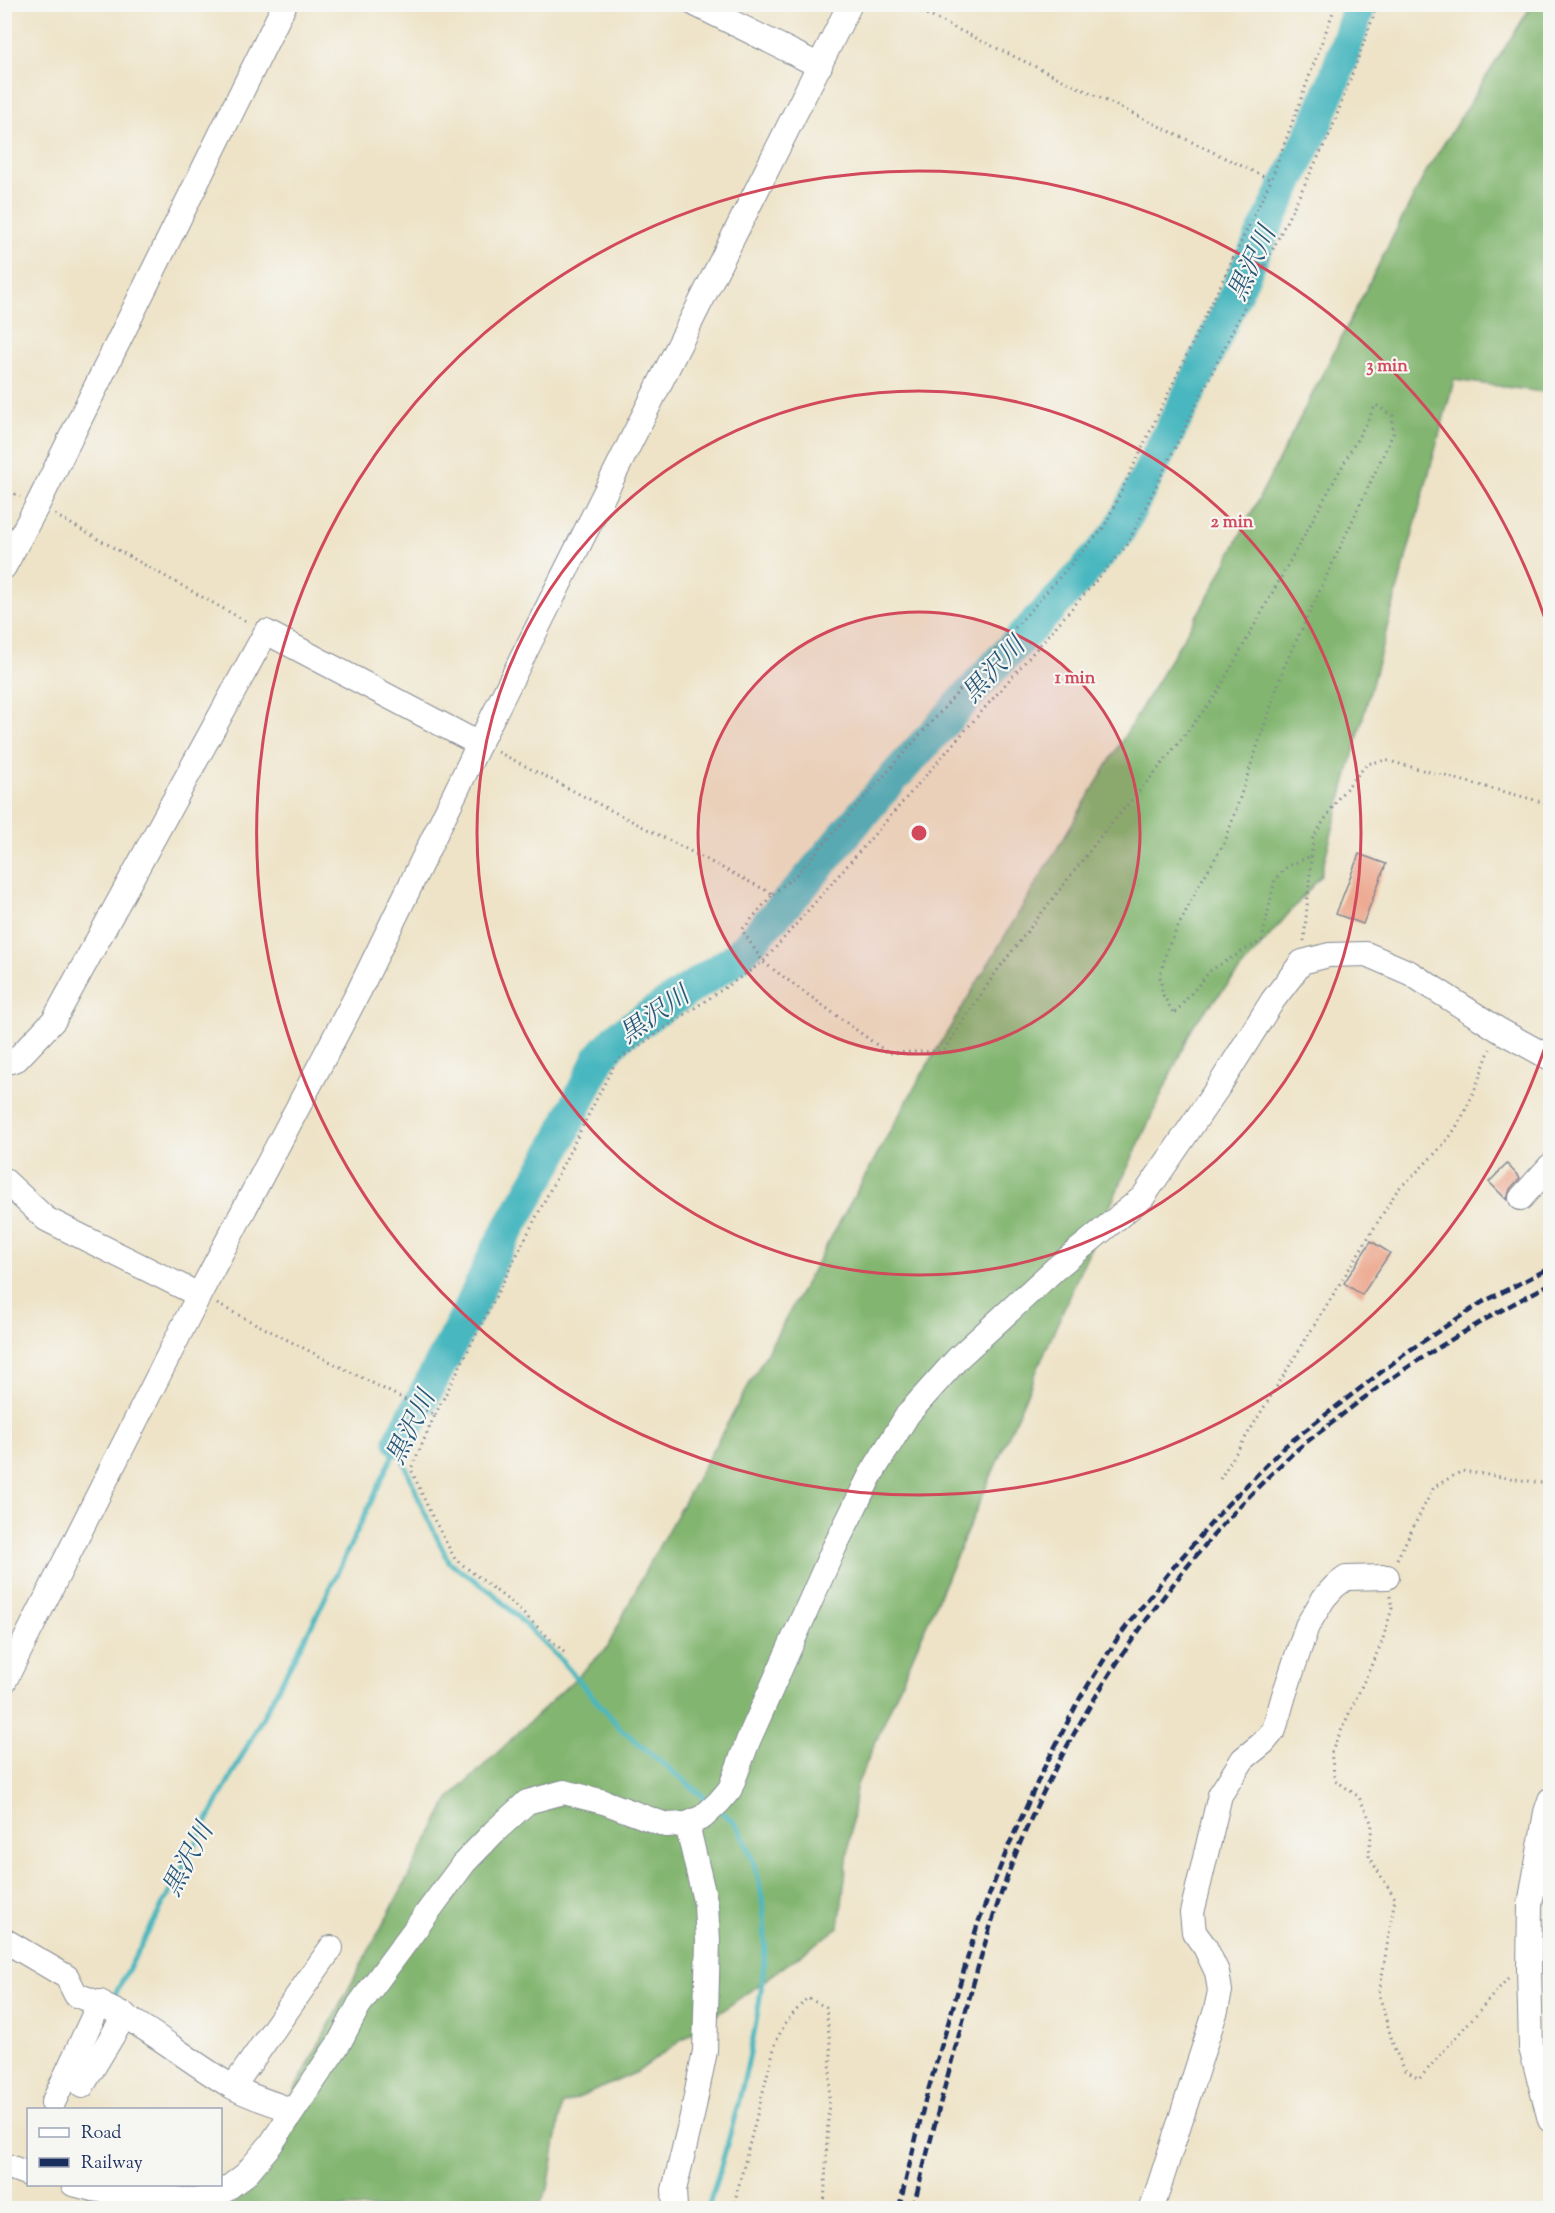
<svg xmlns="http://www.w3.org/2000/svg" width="1555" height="2213" font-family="'Sorts Mill Goudy','Noto Serif JP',serif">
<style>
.forest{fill:#82b570;stroke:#4e7267;stroke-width:1.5}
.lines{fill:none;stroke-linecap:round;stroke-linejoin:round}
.stream{stroke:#48b7bf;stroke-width:5}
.river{stroke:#48b7bf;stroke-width:33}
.building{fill:#eca48a}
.minor-casing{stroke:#848992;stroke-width:26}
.path{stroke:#848992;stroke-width:3;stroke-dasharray:1.5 4.5;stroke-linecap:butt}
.minor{stroke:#fff;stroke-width:24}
.rail{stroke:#1b2f5e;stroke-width:4.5;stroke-dasharray:9 4.5;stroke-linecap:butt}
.ring{fill:none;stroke:#d1495b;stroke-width:3}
.labels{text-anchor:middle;stroke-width:4.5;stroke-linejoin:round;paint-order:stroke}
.water-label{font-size:26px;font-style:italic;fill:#28587b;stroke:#f6f6f2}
.centre{fill:#d1495b;stroke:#f6f6f2;stroke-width:3}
.ring-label{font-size:18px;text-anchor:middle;font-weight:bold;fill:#d1495b;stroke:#f6f6f2;stroke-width:4.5;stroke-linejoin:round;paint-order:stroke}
</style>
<rect width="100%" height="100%" fill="#f6f6f2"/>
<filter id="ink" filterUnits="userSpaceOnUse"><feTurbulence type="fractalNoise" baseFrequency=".0167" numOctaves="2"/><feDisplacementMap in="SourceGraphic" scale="12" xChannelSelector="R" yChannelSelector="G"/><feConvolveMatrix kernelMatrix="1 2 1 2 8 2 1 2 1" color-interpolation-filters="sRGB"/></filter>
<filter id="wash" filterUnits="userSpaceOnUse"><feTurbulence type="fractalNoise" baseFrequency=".008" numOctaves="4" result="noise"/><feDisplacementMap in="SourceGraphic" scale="24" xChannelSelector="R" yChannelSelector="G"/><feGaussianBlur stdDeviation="1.35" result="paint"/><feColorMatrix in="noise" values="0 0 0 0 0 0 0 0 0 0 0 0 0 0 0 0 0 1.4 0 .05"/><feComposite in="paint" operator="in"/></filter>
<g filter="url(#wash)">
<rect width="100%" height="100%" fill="#eee3c7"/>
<path class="forest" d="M1532,5H1550V393L1454,380L1320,877L1194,1024L1081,1269L856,1787L839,1927L637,2072L562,2105L548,2189L538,2208H232L450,1798L607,1648L643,1575L921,1076L1212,590L1427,170Z"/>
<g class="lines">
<g class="stream">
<path d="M400,1441L403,1460L423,1509L449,1562L494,1594L559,1658L622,1730L710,1802"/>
<path d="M111,2002L317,1615L399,1443"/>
<path d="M708,2208C723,2161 736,2115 747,2067C764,1990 781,1896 736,1825C732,1819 724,1814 719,1810"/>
</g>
<path class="river" d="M400,1441L470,1308L496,1251L554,1151L599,1058L620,1035L736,958L802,886L878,795L1003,657L1066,592L1118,533L1198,376L1264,231L1315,126L1336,75L1360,4"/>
</g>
<g id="blocks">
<g class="building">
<path d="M1359,854L1386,864L1363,924L1336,914Z"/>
<path d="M1507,1164L1520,1178L1510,1189L1507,1200L1489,1182Z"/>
<path d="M1371,1241L1390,1253L1362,1295L1344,1283Z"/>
</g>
</g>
</g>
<g filter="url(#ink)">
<use href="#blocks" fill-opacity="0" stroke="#848992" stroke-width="1.5"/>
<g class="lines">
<defs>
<g id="minor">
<path d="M695,4L820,66"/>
<path d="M4,567L37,506L285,4"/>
<path d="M4,1063L17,1059L54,1020L266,632L479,744"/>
<path d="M4,1180L46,1219L199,1295"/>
<path d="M1521,1198L1550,1166"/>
<path d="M4,1682L199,1295L359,991L479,744L850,4"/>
<path d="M1550,1800L1546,1812L1530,1905L1529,1969L1531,2048L1550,2120"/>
<path d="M4,1940L67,1977L76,1995C135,2013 179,2056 231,2086C250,2097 272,2103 292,2110"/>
<path d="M82,2086L125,2015"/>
<path d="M233,2087L331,1948"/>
<path d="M53,2103L100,2002"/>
<path d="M4,2165L28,2174"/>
<path d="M73,2184L92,2189L193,2201L209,2198L224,2191L245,2175L271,2144L339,2043L359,2005L464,1863L494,1832L527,1802L564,1792L604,1802L666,1825L687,1824L703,1817L719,1802L730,1789L748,1741L834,1548L870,1476L908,1414L959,1357L1055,1269L1143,1197L1219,1086L1273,1000L1302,962L1329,955L1366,954L1410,973L1499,1030L1550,1058"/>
<path d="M675,2208L674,2190L692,2116L705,2051L708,1941L706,1905L687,1824"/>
<path d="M1152,2208L1216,2010L1220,1991L1217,1972L1205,1947L1194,1932L1192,1913L1220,1795L1243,1759L1263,1743L1274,1730L1284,1695L1307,1626L1324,1598L1335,1586L1346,1578L1387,1577"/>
</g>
</defs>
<use href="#minor" class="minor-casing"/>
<g class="path">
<path d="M905,4L1271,180"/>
<path d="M1232,258L1262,273"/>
<path d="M4,488L20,497"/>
<path d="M55,515L249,623"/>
<path d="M498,752L773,894L742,930L763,962L888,1053L943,1051L996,972L1105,831L1153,775L1216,695L1376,405L1393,416V434L1284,667L1225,842L1199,885L1167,949L1160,977L1163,995L1174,1014L1211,970L1262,940L1275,879L1288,866L1311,856"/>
<path d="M773,894L797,874L1104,527L1271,180L1336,4"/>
<path d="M1304,941L1313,838L1339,797L1367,764L1385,760L1550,804"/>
<path d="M217,1304L435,1415L411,1469L430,1512L455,1559L512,1603L566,1654"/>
<path d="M435,1415L616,1061L763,962L1127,545L1331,131L1378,4"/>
<path d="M1220,1479L1398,1189C1417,1172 1435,1155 1451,1135C1469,1109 1479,1078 1490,1049"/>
<path d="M1397,1559L1434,1487L1462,1471L1542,1483L1550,1481"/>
<path d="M1390,1596L1392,1608L1382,1642L1331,1753L1335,1780L1359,1797L1372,1824L1369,1857L1395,1898L1379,1994L1394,2048L1405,2070L1419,2079L1508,1978"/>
<path d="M733,2208L776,2041L786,2022L807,1998L826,2007L831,2053L824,2208"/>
</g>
<use href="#minor" class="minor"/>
<g class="rail">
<path d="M899,2208L925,2101L978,1923L1009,1845L1043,1770L1080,1698L1119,1636L1170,1571L1227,1505L1285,1446L1410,1350L1481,1303L1550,1268"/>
<path d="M913,2208C930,2142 947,2076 966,2010C981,1955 997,1901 1018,1848C1079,1703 1176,1562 1291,1455C1304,1443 1319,1433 1333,1422C1400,1368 1474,1324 1550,1284"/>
</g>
</g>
</g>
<circle cx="919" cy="833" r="221" fill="#d1495b" fill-opacity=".12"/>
<g class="ring">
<circle cx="919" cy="833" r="221"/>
<circle cx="919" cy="833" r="442"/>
<path d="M1550 1032A662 662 0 1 1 1550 634"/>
</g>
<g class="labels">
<g class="water-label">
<text transform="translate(1251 263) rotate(-65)" y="9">黒沢川</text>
<text transform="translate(993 669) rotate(-47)" y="9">黒沢川</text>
<text transform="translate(654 1014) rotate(-35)" y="9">黒沢川</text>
<text transform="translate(410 1427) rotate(-64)" y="9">黒沢川</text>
<text transform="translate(187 1859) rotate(-62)" y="9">黒沢川</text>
</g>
</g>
<circle cx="919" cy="833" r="9" class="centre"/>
<g class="ring-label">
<text x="1387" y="371">3 min</text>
<text x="1232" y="527">2 min</text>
<text x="1075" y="683">1 min</text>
</g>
<rect width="1555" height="2213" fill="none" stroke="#f6f6f2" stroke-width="24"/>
<rect x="27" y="2108" width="195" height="78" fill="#f6f6f2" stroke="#9ea6b7" stroke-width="1.5"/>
<rect x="39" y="2128" width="30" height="9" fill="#ffffff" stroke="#9ea6b7" stroke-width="1.5"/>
<text x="81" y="2138" font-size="18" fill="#1b2f5e">Road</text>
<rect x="39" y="2158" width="30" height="9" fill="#1b2f5e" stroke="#9ea6b7" stroke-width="1.5"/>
<text x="81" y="2168" font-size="18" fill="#1b2f5e">Railway</text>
</svg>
